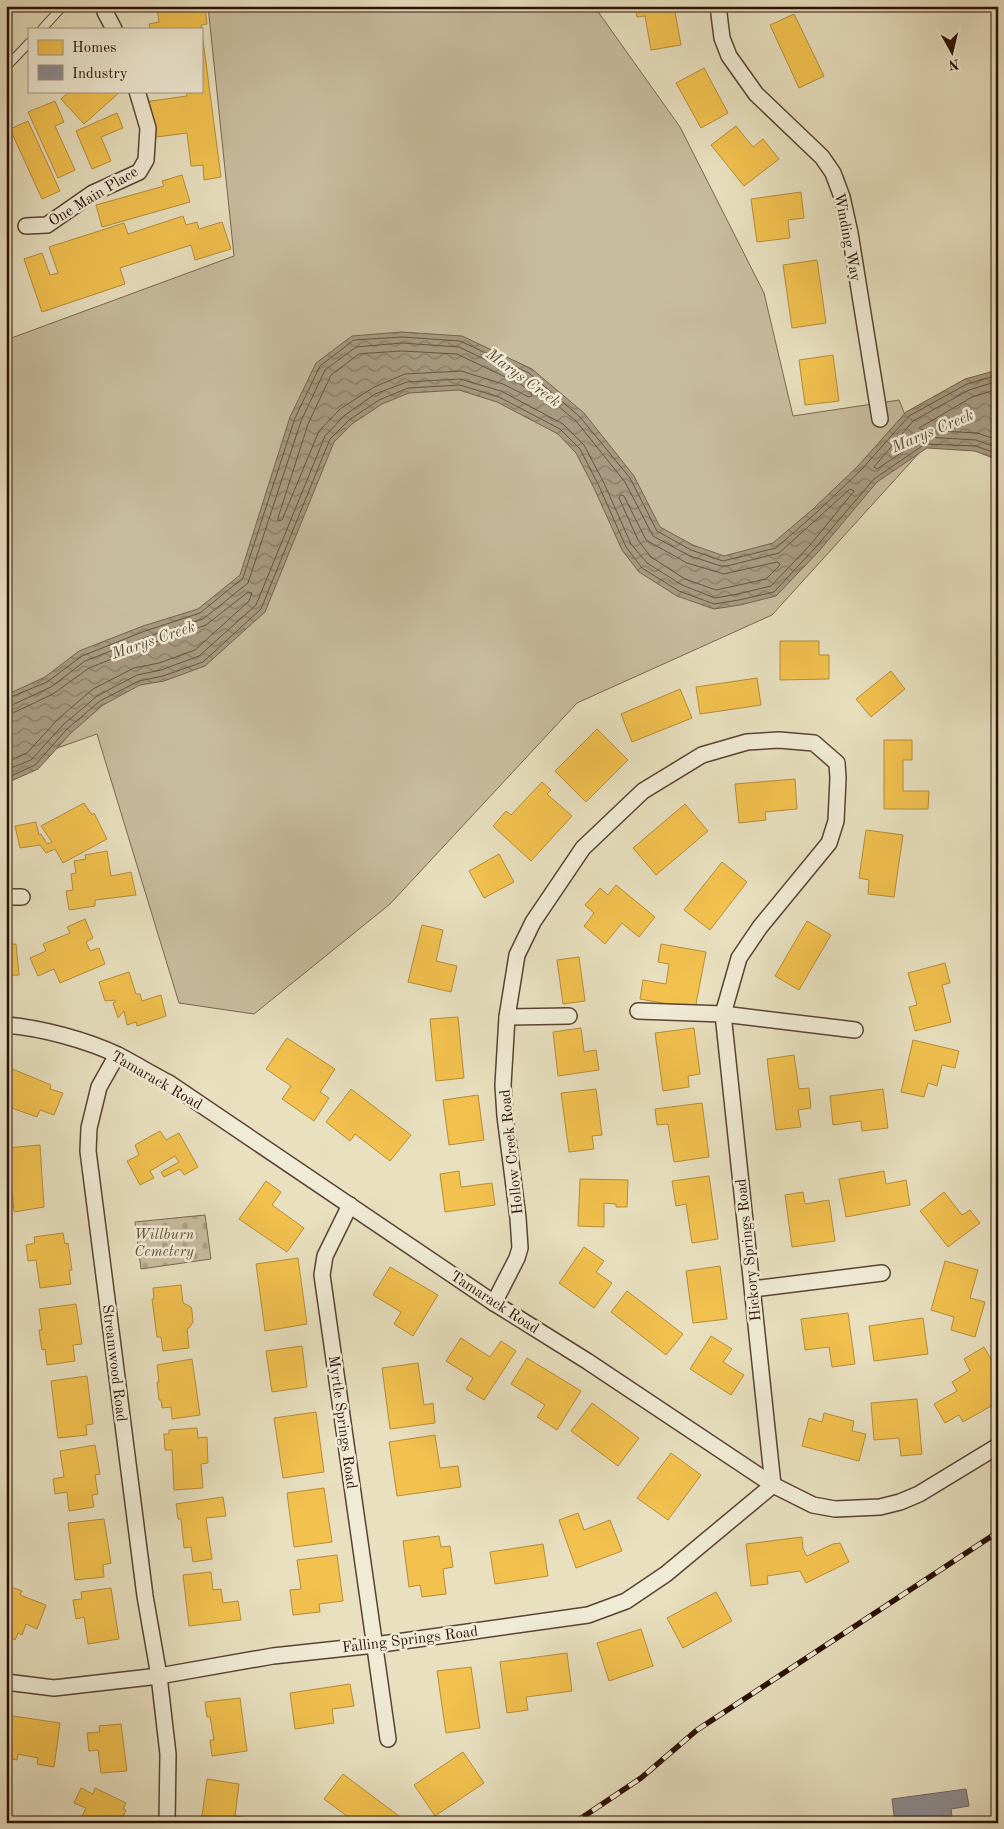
<svg xmlns="http://www.w3.org/2000/svg" width="1004" height="1829" font-family="'Old Standard TT',serif">
<style>
.green{fill:#c8bc9f;stroke:#796652}
.cemetery{fill:url(#cemetery-stones);stroke:#796652}
.water{fill:url(#water-waves);stroke:#75624f}
.homes{fill:#f2c14e;stroke:#b68c38}
.industry{fill:#8d8d92;stroke:#6f6768}
.lines{fill:none;stroke-linecap:round;stroke-linejoin:round}
.shore{stroke:#685442;stroke-width:1}
.lane-casing{stroke:#5a4334;stroke-width:10}
.street-casing{stroke:#5a4334;stroke-width:18}
.lane{stroke:#f0ebd5;stroke-width:8}
.street{stroke:#f0ebd5;stroke-width:15}
.rail-casing{stroke:#2a0f05;stroke-width:5.5}
.rail{stroke:#f0ebd5;stroke-width:4;stroke-dasharray:11;stroke-linecap:butt}
.labels{text-anchor:middle;stroke-width:5;stroke-linejoin:round;paint-order:stroke}
.street-label{font-size:15px;fill:#2a0f05;stroke:#f0ebd5}
.park-label{font-size:15px;font-style:italic;fill:#614c3b;stroke:#f0ebd5}
.water-label{font-size:16px;font-style:italic;fill:#624d3c;stroke:#f0ebd5}
</style>
<defs>
<pattern id="cemetery-stones" width="16" height="16" patternUnits="userSpaceOnUse" patternTransform="scale(1.25)"><rect width="16" height="16" fill="#c8bc9f"/><path d="M2 7V4a2 2 0 0 1 4 0v3zM10 15v-3a2 2 0 0 1 4 0v3z" fill="#aca087"/></pattern>
<pattern id="water-waves" width="16" height="10" patternUnits="userSpaceOnUse" patternTransform="scale(1.25)"><rect width="16" height="10" fill="#a79980"/><path d="M0 5q4-4 8 0t8 0" fill="none" stroke="#887b67"/></pattern>
</defs>
<rect width="100%" height="100%" fill="#e8e0bf"/>
<filter id="stains"><feTurbulence type="fractalNoise" baseFrequency=".004" numOctaves="4"/><feColorMatrix values="0 0 0 0 .2 0 0 0 0 .09 0 0 0 0 .02 0 0 0 .5 -.17"/></filter>
<radialGradient id="worn" r=".72"><stop offset=".6" stop-color="#630" stop-opacity="0"/><stop offset="1" stop-color="#630" stop-opacity=".3"/></radialGradient>
<path class="green" d="M208,6H594L680,127L764,293L793,416L899,400L920,452L772,615L577,703L390,904L254,1014L179,1003L97,734L6,766V340L234,256Z"/>
<path class="cemetery" d="M205,1215L211,1259L141,1269L135,1222Z"/>
<path class="water" d="M401,332L462,336L532,369L584,413L634,476L660,527L693,545L724,556L773,543L813,509L858,466L906,412L965,379L998,370V460L975,451L927,448L877,482L819,551L776,596L740,605L714,609L677,596L639,572L622,550L594,488L576,453L558,434L497,402L459,390L409,393L382,404L352,424L334,442L265,612L205,666L164,681L140,685L103,705L71,733L38,769L11,781H6V695L45,677L79,651L143,626L198,609L240,575L290,417L316,363L352,336Z"/>
<g class="homes">
<path d="M176,6H205L207,24L201,25L221,177L204,180L203,165L191,166L187,133L149,138L144,102L187,96L186,91H201V29H150L149,24L159,22L157,9Z"/>
<path d="M635,6H674L681,45L651,50L645,16L637,17Z"/>
<path d="M794,14L824,76L799,88L770,25Z"/>
<path d="M704,68L728,113L701,128L676,83Z"/>
<path d="M70,91H121L84,124L61,99Z"/>
<path d="M55,101L64,122L55,126L75,170L58,178L28,112Z"/>
<path d="M117,113L123,128L101,137L111,161L92,169L76,131Z"/>
<path d="M28,121L60,191L42,199L10,129Z"/>
<path d="M736,126L753,147L763,139L779,159L744,186L711,145Z"/>
<path d="M182,175L190,202L102,227L96,205L164,186L162,181Z"/>
<path d="M801,192L804,218L788,220L790,238L757,242L751,199Z"/>
<path d="M183,216L186,225L197,222L199,229L222,222L231,249L195,260L191,245L120,268L125,284L42,312L24,259L42,253L50,275L58,273L49,247L124,223L128,234Z"/>
<path d="M817,260L826,323L792,328L783,265Z"/>
<path d="M833,355L839,401L805,405L799,360Z"/>
<path d="M780,641H819V655H829V679L780,680Z"/>
<path d="M891,671L905,689L871,717L856,699Z"/>
<path d="M757,678L761,705L700,714L696,687Z"/>
<path d="M680,689L692,718L632,742L621,714Z"/>
<path d="M597,729L628,760L586,802L555,771Z"/>
<path d="M884,740H912V760H903V791H929L928,809H884Z"/>
<path d="M795,779L797,809L765,812L766,820L739,823L735,784Z"/>
<path d="M542,782L551,790L547,794L572,816L531,861L493,826L506,811L511,815Z"/>
<path d="M84,803L92,815L94,813L107,839L63,863L55,849L46,853L40,845L20,848L15,826L36,822L39,835L41,834L47,844L52,842L41,826Z"/>
<path d="M685,804L708,831L656,875L633,848Z"/>
<path d="M866,830L903,835L894,897L868,894L869,880L859,878Z"/>
<path d="M107,851L111,876L131,872L136,895L95,900V906L69,910L66,891L73,890L71,874L76,873L74,861L86,859L85,855Z"/>
<path d="M499,854L514,882L484,898L469,871Z"/>
<path d="M722,862L747,882L710,930L684,910Z"/>
<path d="M616,885L655,917L639,937L622,923L605,944L584,926L594,913L585,905L600,888L608,895Z"/>
<path d="M85,919L93,938L86,942L90,951L99,948L105,964L60,983L54,969L38,976L30,958L46,951L43,944L70,933L67,927Z"/>
<path d="M807,921L831,935L799,990L775,976Z"/>
<path d="M422,925L443,930L436,961L457,966L451,992L408,982Z"/>
<path d="M6,944H16L19,975L6,976Z"/>
<path d="M661,944L706,952L695,1009L640,999L643,980L666,984L669,964L658,962Z"/>
<path d="M579,957L585,1001L563,1004L557,960Z"/>
<path d="M945,963L950,983L942,985L951,1022L915,1031L909,1007L917,1005L908,973Z"/>
<path d="M129,972L136,994H140L142,1001L161,995L166,1016L137,1026L136,1022L127,1025L124,1011L118,1018L113,1003L115,1002V1000L105,1001L99,982Z"/>
<path d="M458,1017L464,1078L436,1081L430,1019Z"/>
<path d="M581,1028L584,1052L596,1050L599,1070L558,1076L553,1032Z"/>
<path d="M694,1028L700,1074L688,1076L689,1087L663,1091L655,1033Z"/>
<path d="M287,1038L335,1069L320,1092L329,1098L314,1121L282,1099L291,1086L266,1069Z"/>
<path d="M913,1040L959,1051L955,1068L942,1065L937,1086L928,1083L924,1097L901,1092Z"/>
<path d="M794,1055L799,1089L809,1088L811,1108L798,1110L801,1127L776,1130L767,1059Z"/>
<path d="M10,1068L51,1085L50,1089L63,1093L54,1115L40,1110L37,1117L6,1106V1070L9,1071Z"/>
<path d="M351,1089L411,1135L390,1161L355,1134L350,1141L326,1122Z"/>
<path d="M596,1089L602,1135L592,1136L594,1149L569,1152L561,1093Z"/>
<path d="M883,1089L888,1128L862,1131L861,1121L833,1125L830,1096Z"/>
<path d="M478,1095L484,1140L449,1145L443,1100Z"/>
<path d="M702,1103L709,1157L674,1162L668,1124L657,1125L655,1109Z"/>
<path d="M160,1131L166,1140L179,1133L198,1167L184,1175L180,1169L164,1177L161,1172L179,1162L175,1156L150,1171L154,1178L140,1185L127,1161L139,1155L135,1145Z"/>
<path d="M40,1145L44,1207L14,1212L11,1179L8,1184L6,1148Z"/>
<path d="M459,1171L461,1187L492,1183L495,1205L445,1212L440,1174Z"/>
<path d="M884,1171L886,1184L906,1180L910,1205L846,1217L839,1179Z"/>
<path d="M709,1176L718,1239L692,1243L686,1204L676,1206L672,1181Z"/>
<path d="M580,1179L628,1180L627,1207H616V1204L604,1203V1227L578,1226Z"/>
<path d="M266,1181L281,1192L272,1205L304,1228L287,1252L239,1219Z"/>
<path d="M803,1192L805,1204L829,1200L835,1241L792,1247L785,1195Z"/>
<path d="M944,1192L962,1215L970,1210L980,1223L948,1247L920,1211Z"/>
<path d="M63,1233L65,1244L68,1243L72,1270H69L71,1284L40,1288L36,1260L28,1261L26,1245L35,1243L34,1237Z"/>
<path d="M584,1247L604,1261L596,1272L612,1283L594,1308L559,1283Z"/>
<path d="M298,1258L307,1324L265,1331L256,1264Z"/>
<path d="M945,1261L978,1270L970,1298L985,1302L975,1337L951,1330L954,1317L931,1310Z"/>
<path d="M720,1266L727,1319L693,1323L686,1271Z"/>
<path d="M390,1267L438,1295L413,1336L394,1324L401,1312L373,1295Z"/>
<path d="M181,1285L183,1303L191,1307L192,1311L193,1322L189,1328L187,1329L189,1348L163,1351L161,1337H157L152,1299H154L153,1288Z"/>
<path d="M627,1291L683,1334L666,1355L611,1312Z"/>
<path d="M76,1304L82,1344L73,1345L75,1361L47,1365L45,1349L42,1350L39,1330H42L39,1309Z"/>
<path d="M848,1313L855,1364L832,1367L829,1347L805,1350L801,1319Z"/>
<path d="M923,1318L928,1354L874,1361L869,1326Z"/>
<path d="M711,1336L732,1349L723,1362L744,1375L731,1395L690,1369Z"/>
<path d="M461,1338L490,1357L501,1341L516,1351L484,1400L466,1389L473,1378L446,1361Z"/>
<path d="M302,1346L307,1387L272,1392L266,1351Z"/>
<path d="M984,1347L998,1371V1402L963,1422L959,1415L945,1423L934,1404L957,1391L952,1382L970,1371L964,1359Z"/>
<path d="M527,1358L581,1391L557,1430L537,1417L545,1405L511,1384Z"/>
<path d="M192,1359L200,1415L172,1419L171,1407L162,1408L161,1400H159L157,1382H159L157,1365Z"/>
<path d="M418,1363L424,1405L433,1403L435,1423L390,1429L382,1368Z"/>
<path d="M87,1376L93,1424L86,1425L87,1435L58,1438L51,1381Z"/>
<path d="M917,1399L922,1454L901,1456L899,1438L874,1440L871,1403Z"/>
<path d="M592,1403L639,1438L618,1466L571,1431Z"/>
<path d="M316,1412L324,1472L283,1478L274,1418Z"/>
<path d="M824,1413L854,1421L852,1431L866,1434L859,1461L802,1446L809,1418L822,1422Z"/>
<path d="M197,1428L198,1438L207,1437L208,1463L201,1464L203,1488L174,1490L172,1450H165L164,1434H169V1430Z"/>
<path d="M435,1435L440,1468L458,1466L461,1487L397,1496L389,1442Z"/>
<path d="M95,1445L100,1474L95,1475L98,1494L92,1495L94,1507L69,1511L67,1492L55,1494L53,1479L64,1477L60,1451Z"/>
<path d="M671,1453L701,1475L668,1520L637,1498Z"/>
<path d="M324,1488L332,1542L294,1547L287,1493Z"/>
<path d="M223,1497L226,1516L206,1518L212,1559L193,1562L191,1547L184,1548L181,1519H178L176,1504Z"/>
<path d="M578,1513L584,1530L610,1520L622,1551L576,1568L559,1520Z"/>
<path d="M104,1519L111,1563L103,1565L104,1577L75,1580L68,1523Z"/>
<path d="M439,1536L441,1547L450,1546L453,1567L443,1569L446,1594L422,1597L420,1585L409,1587L403,1541Z"/>
<path d="M802,1537L803,1549L807,1556L833,1544L840,1543L849,1562L806,1583L800,1571L767,1576L768,1584L751,1586L746,1544Z"/>
<path d="M543,1544L548,1576L495,1584L490,1552Z"/>
<path d="M337,1555L343,1601L319,1604L320,1612L293,1615L290,1590L301,1589L297,1560Z"/>
<path d="M211,1572L213,1590L221,1589L223,1603L238,1601L241,1620L189,1626L183,1575Z"/>
<path d="M6,1585L22,1591L20,1595L46,1605L37,1629L26,1624L22,1635L18,1633L15,1640L6,1636Z"/>
<path d="M111,1588L119,1639L88,1644L84,1617L76,1619L73,1600L82,1599L81,1592Z"/>
<path d="M716,1592L732,1621L683,1648L667,1618Z"/>
<path d="M641,1629L653,1666L609,1681L597,1643Z"/>
<path d="M567,1653L572,1691L526,1697L528,1710L507,1713L500,1662Z"/>
<path d="M471,1667L480,1728L446,1733L437,1671Z"/>
<path d="M350,1684L354,1706L332,1709L334,1723L295,1729L290,1693Z"/>
<path d="M240,1698L247,1751L212,1756L210,1740H214L210,1717H207L205,1702Z"/>
<path d="M6,1715L60,1723L54,1767L37,1764L38,1758L18,1754L17,1760L6,1758Z"/>
<path d="M121,1724L127,1771L101,1773L98,1750L89,1751L87,1733L100,1732L99,1726Z"/>
<path d="M463,1752L484,1783L435,1816L414,1785Z"/>
<path d="M343,1774L399,1816L394,1823H356L324,1799Z"/>
<path d="M207,1779L239,1784L235,1816L265,1820L264,1823H201Z"/>
<path d="M81,1788L93,1794L95,1788L126,1803L123,1809L126,1810L120,1823H79L86,1808L74,1803Z"/>
</g>
<path class="industry" d="M966,1789L969,1806L951,1809L953,1823H895L892,1799Z"/>
<g class="lines">
<g class="shore">
<path d="M402,351L457,354L522,385L531,393L532,396L529,397L503,384L461,371L405,374L374,387L340,409L319,431L282,520L278,521V518L308,424L331,375L359,354Z"/>
<path d="M998,381L969,390L913,421L874,467L877,469L925,437L976,440L998,448"/>
<path d="M998,389L972,397L919,428L922,430L977,433L998,440"/>
<path d="M621,495L624,496L646,540L687,563L724,574L777,562L779,563L780,565L766,579L716,590L685,579L651,557L638,540L619,498Z"/>
<path d="M6,699L47,682L82,656L145,631L200,613L243,578L295,418L320,366L354,340L402,337L460,341L529,373L580,417L630,478L657,531L691,550L723,561L776,548L817,512L861,470L909,416L967,384L998,375"/>
<path d="M6,706L12,705L51,687L85,661L147,637L203,619L248,583L301,421L325,370L356,347L402,343L459,347L526,379L576,421L625,482L653,536L690,556L721,566H727L779,553L850,489L854,491L811,544L771,586L738,594L715,598L682,585L647,563L631,544L604,483L584,445L563,424L501,391L460,379L407,382L375,394L345,415L325,436L256,605L199,656L161,670L137,675L97,696L63,725L31,760L6,770"/>
<path d="M6,713L15,712L53,694L89,668L150,644L206,625L248,592L252,593L249,601L195,650L159,663L134,668L93,689L58,719L27,753L6,762"/>
<path d="M6,776H11L35,765L67,729L100,701L139,681L163,676L203,662L261,609L330,439L349,420L379,400L408,388L460,385L499,397L560,429L580,449L599,486L626,547L642,568L679,591L714,604L739,600L774,592L815,548L874,479L925,444L976,446L998,454"/>
</g>
<defs>
<g id="lane">
<path d="M42,29L63,6"/>
<path d="M6,67L29,43"/>
<path d="M828,1823H829"/>
</g>
<g id="street">
<path d="M106,6L105,12L114,29"/>
<path d="M718,6L722,38L729,56L756,94L822,157L833,173L842,197L850,233L880,419"/>
<path d="M26,226L47,225L93,193L139,172L146,160L148,128L137,91"/>
<path d="M6,897H22"/>
<path d="M638,1011L723,1014L855,1030"/>
<path d="M507,1017L569,1016"/>
<path d="M6,1025C42,1028 86,1040 118,1055C135,1064 152,1074 169,1083L494,1303L587,1361L773,1485L813,1505L835,1509L880,1507L900,1502L919,1494L998,1446"/>
<path d="M117,1055L99,1087L89,1128L88,1151L145,1596L159,1676L168,1754L167,1823"/>
<path d="M350,1205L325,1256L322,1275L388,1739"/>
<path d="M753,1289L882,1273"/>
<path d="M6,1682L54,1688L159,1676L273,1656L375,1645L588,1615L626,1601L666,1574L773,1485L723,1014L739,958L760,927L829,843L836,821L838,778L837,763L814,743L779,740L747,742L702,755L643,791L583,848L533,922L517,955L507,1017L503,1085L505,1116L518,1218L520,1248L517,1258L494,1303"/>
</g>
</defs>
<use href="#lane" class="lane-casing"/>
<use href="#street" class="street-casing"/>
<use href="#lane" class="lane"/>
<use href="#street" class="street"/>
<defs>
<path id="rail" d="M574,1823L641,1778L697,1730L998,1532"/>
</defs>
<use href="#rail" class="rail-casing"/>
<use href="#rail" class="rail"/>
</g>
<g class="labels">
<g class="street-label">
<text transform="translate(93 196) rotate(-31)" y="5">One Main Place</text>
<text transform="translate(848 237) rotate(79)" y="5">Winding Way</text>
<text transform="translate(157 1080) rotate(30)" y="5">Tamarack Road</text>
<text transform="translate(511 1152) rotate(-96)" y="5">Hollow Creek Road</text>
<text transform="translate(748 1250) rotate(-96)" y="5">Hickory Springs Road</text>
<text transform="translate(495 1302) rotate(33)" y="5">Tamarack Road</text>
<text transform="translate(115 1363) rotate(83)" y="5">Streamwood Road</text>
<text transform="translate(343 1422) rotate(82)" y="5">Myrtle Springs Road</text>
<text transform="translate(410 1639) rotate(-7)" y="5">Falling Springs Road</text>
</g>
<g class="park-label">
<text x="164" y="1239">Willburn<tspan x="164" dy="17">Cemetery</tspan></text>
</g>
<g class="water-label">
<text transform="translate(524 377) rotate(36)" y="6">Marys Creek</text>
<text transform="translate(932 430) rotate(-23)" y="6">Marys Creek</text>
<text transform="translate(153 639) rotate(-19)" y="6">Marys Creek</text>
</g>
</g>
<rect width="1004" height="1829" fill="none" stroke="#e8e0bf" stroke-width="25"/>
<rect x="8" y="8" width="989" height="1814" fill="none" stroke="#2a0f05" stroke-width="2.5"/>
<rect x="12" y="12" width="979" height="1804" fill="none" stroke="#2a0f05"/>
<rect x="28" y="28" width="175" height="65" fill="#f0ebd5" stroke="#a19382"/>
<rect x="38" y="40" width="25" height="15" fill="#f2c14e" stroke="#a19382"/>
<text x="72" y="52" font-size="15" fill="#2a0f05">Homes</text>
<rect x="38" y="65" width="25" height="15" fill="#8d8d92" stroke="#a19382"/>
<text x="72" y="78" font-size="15" fill="#2a0f05">Industry</text>
<g transform="translate(952 52) rotate(172)" stroke="#f0ebd5" stroke-width="4" paint-order="stroke">
<path d="M0-4L9 19L0 12L-9 19Z" fill="#2a0f05"/>
<text y="-8" font-size="14" font-weight="bold" text-anchor="middle" fill="#2a0f05">N</text>
</g>
<rect width="100%" height="100%" filter="url(#stains)"/>
<rect width="100%" height="100%" fill="url(#worn)"/>
</svg>
